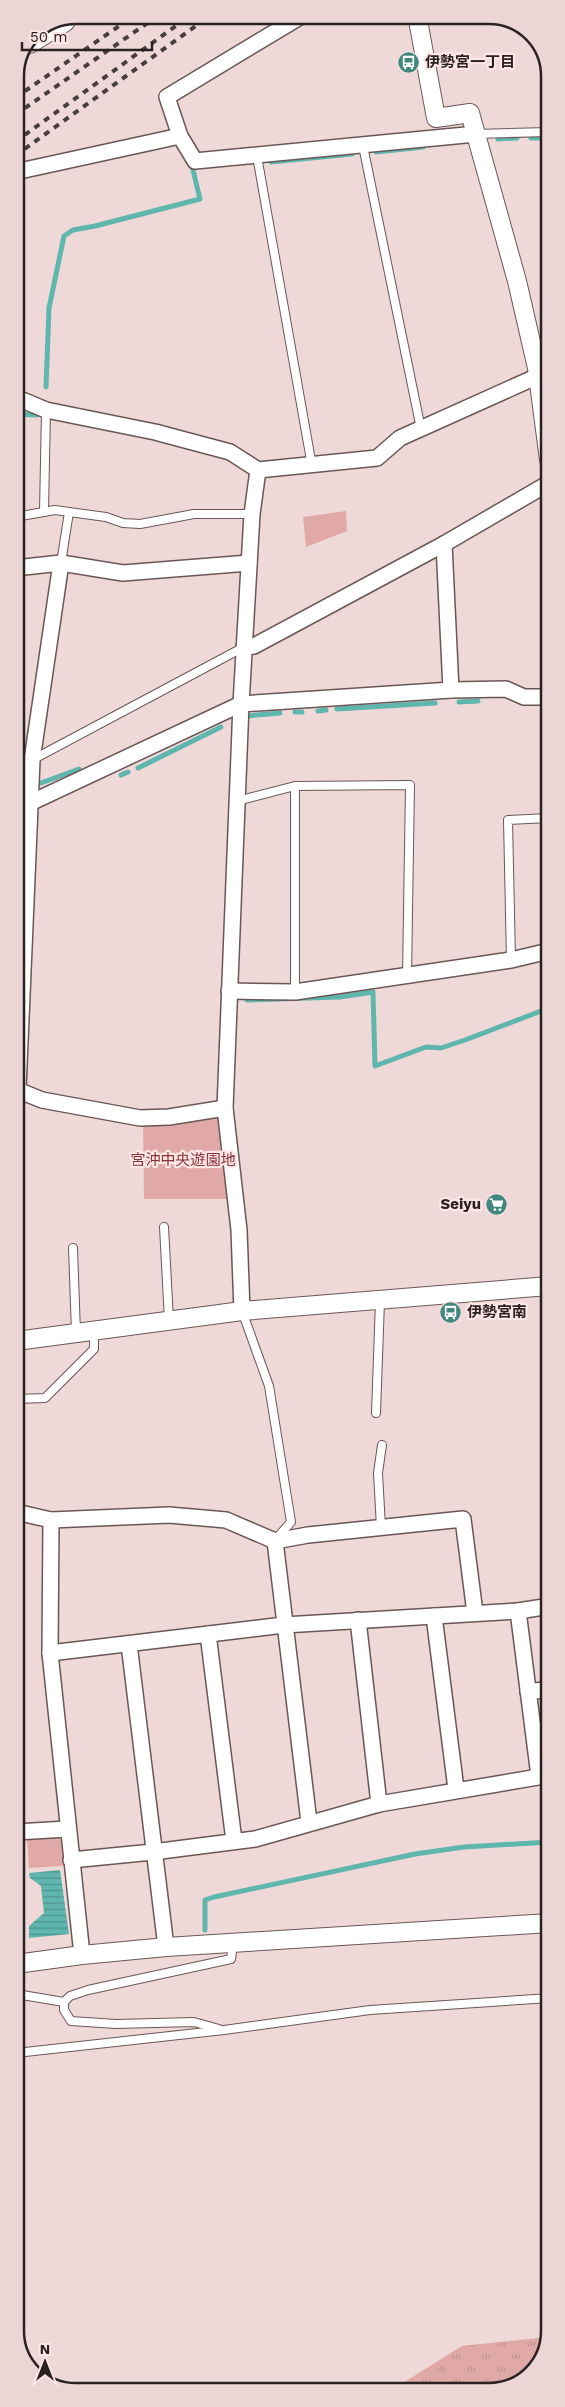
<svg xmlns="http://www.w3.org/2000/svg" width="565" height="2407" font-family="'Work Sans','Noto Sans JP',sans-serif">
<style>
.grass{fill:url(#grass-tufts)}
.green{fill:#e0a9a7}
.water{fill:url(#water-rules)}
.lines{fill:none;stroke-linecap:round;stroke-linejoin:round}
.stream{stroke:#5eb6ac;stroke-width:5}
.service-casing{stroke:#695756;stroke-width:10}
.minor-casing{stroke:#695756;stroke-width:18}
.tertiary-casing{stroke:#695756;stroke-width:20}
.trunk-casing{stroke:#695756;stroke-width:26}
.service{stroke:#fff;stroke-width:8}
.minor{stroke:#fff;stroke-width:15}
.tertiary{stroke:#fff;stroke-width:18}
.trunk{stroke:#fff;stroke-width:24}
.rail{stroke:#473d3d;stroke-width:4;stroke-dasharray:6 6;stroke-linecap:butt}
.labels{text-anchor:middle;stroke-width:4.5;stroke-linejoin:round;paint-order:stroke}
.poi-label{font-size:15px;font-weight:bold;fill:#2a2222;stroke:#fde6e5;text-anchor:start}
.park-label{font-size:15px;fill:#873236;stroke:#fde6e5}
.rim{fill:none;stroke:#2a2222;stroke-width:2.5}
</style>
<defs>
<pattern id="grass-tufts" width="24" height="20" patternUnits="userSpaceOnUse" patternTransform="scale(1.25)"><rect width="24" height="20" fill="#e0a9a7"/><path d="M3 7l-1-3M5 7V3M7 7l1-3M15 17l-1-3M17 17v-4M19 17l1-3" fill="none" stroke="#c0918f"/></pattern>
<pattern id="water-rules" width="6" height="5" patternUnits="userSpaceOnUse" patternTransform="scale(1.25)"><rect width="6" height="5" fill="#5eb6ac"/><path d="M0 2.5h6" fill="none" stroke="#4e948c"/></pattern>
</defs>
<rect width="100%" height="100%" fill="#efd9d8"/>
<path class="grass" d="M548,2337L535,2371L501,2391H390L462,2346Z"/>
<g class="green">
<path d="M346,511L347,531L306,547L303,517Z"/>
<path d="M217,1117L227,1199H144L143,1125Z"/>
<path d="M54,1836L61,1840L63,1866L29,1868L27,1838Z"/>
</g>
<path class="water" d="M60,1870L69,1934L29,1938V1926L44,1913L41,1886L30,1878L29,1873Z"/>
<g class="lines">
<g class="stream">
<path d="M531,138H540"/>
<path d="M498,139L517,138"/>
<path d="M376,152L423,147"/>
<path d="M271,162L352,154"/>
<path d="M46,387L49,308L64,236L73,230L95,226L200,199L193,170"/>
<path d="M15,414L37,415"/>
<path d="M459,702L478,701"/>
<path d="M337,709L435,703"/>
<path d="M318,711L326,710"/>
<path d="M295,712H302"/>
<path d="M247,716L280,713"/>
<path d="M138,768L221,727"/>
<path d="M121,775L128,772"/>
<path d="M41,783L79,769"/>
<path d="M15,791L21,789"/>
<path d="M247,1000L340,997L373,992L375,1066L426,1047L441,1048L465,1040L549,1008"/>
<path d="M205,1930V1900L214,1897L415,1854L464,1847L550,1842"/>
</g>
<defs>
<g id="service">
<path d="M476,134L549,132"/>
<path d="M363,146L421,429"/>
<path d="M257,156L312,466"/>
<path d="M44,512L46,410"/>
<path d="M15,517L55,510L69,512"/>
<path d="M61,563L69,512L106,517L123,523L140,524L194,514H252"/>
<path d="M32,760L244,647"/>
<path d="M237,801L295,786L410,785L407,976"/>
<path d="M511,960L508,820L549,818"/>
<path d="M295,992V786"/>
<path d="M164,1227L169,1320"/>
<path d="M73,1248L76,1333"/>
<path d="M242,1311L269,1386L291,1522L276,1539"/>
<path d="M16,1399L45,1398L94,1349V1331"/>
<path d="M376,1413L380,1301"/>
<path d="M381,1527L378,1473L382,1445"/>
<path d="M16,1994L64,2002L70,1996L88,1990L231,1959L233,1944"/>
<path d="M64,2002V2010L71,2021L116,2024L194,2022L219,2029"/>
<path d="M16,2053L224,2030L370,2010L550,1998"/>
</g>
<g id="minor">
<path d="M303,15L167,97L180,136L195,161L476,134"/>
<path d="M15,172L180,136"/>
<path d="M15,397L46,410L155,432L230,452L258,470L377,458L400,438L549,371"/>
<path d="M444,544L451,690"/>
<path d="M15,568L61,563L123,573L249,563"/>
<path d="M244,647L254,646L444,544L549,483"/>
<path d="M15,810L241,704L451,690L506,689L524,697H549"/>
<path d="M229,991L295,992L511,960L549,951"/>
<path d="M15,1089L42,1100L140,1118L169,1117L225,1108"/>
<path d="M18,1089L32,760L61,563"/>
<path d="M242,1311L239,1230L225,1108L241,704L252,514L258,470"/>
<path d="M16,1512L51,1520L169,1515L226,1520L275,1541L308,1535L463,1519L475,1613"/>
<path d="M51,1520L50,1653L82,1955"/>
<path d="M275,1541L309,1822"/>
<path d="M518,1611L539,1776"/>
<path d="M434,1616L456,1789"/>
<path d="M358,1620L379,1804"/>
<path d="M208,1634L234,1841"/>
<path d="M129,1644L166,1947"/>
<path d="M50,1653L284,1625L518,1611L550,1606"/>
<path d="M528,1692L550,1689"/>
<path d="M16,1832L67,1829"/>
<path d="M71,1860L153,1852L255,1839L379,1804L550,1775"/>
</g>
<g id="tertiary">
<path d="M417,15L436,118L470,113L517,281L537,368L549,460"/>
<path d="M16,1341L242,1311L549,1286"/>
<path d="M16,1964L82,1955L166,1947L550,1923"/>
</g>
<path id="trunk" d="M29,41L63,20"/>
</defs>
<use href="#service" class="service-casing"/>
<use href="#minor" class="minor-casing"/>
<use href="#tertiary" class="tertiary-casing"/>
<use href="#trunk" class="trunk-casing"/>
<use href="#service" class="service"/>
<use href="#minor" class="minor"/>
<use href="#tertiary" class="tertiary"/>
<use href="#trunk" class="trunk"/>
<g class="rail">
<path d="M15,98L135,15"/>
<path d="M15,115L159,15"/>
<path d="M15,142L191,15"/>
<path d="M15,156L211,15"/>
</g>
</g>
<defs>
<symbol id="bus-disc" viewBox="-11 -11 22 22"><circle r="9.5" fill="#418780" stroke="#fde6e5"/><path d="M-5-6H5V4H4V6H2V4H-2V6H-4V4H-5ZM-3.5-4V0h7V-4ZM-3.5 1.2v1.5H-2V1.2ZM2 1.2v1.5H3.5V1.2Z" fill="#fff"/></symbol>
<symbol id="supermarket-disc" viewBox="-11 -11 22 22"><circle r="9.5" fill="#418780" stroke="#fde6e5"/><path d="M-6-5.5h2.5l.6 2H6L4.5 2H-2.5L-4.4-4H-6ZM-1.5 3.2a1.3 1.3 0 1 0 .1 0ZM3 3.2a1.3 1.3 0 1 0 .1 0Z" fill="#fff"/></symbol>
</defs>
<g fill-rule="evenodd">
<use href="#bus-disc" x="396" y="50" width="25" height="25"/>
<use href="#supermarket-disc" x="484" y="1192" width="25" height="25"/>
<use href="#bus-disc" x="438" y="1300" width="25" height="25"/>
</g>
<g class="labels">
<g class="poi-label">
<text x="425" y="67">伊勢宮一丁目</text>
<text x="481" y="1209" text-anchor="end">Seiyu</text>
<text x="467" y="1317">伊勢宮南</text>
</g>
<g class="park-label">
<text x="183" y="1165">宮沖中央遊園地</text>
</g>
</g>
<path d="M0 0H565V2407H0ZM76 24H489A52 52 0 0 1 541 76V2331A52 52 0 0 1 489 2383H76A52 52 0 0 1 24 2331V76A52 52 0 0 1 76 24Z" fill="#ecd6d5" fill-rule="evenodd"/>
<path class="rim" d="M76 24H489A52 52 0 0 1 541 76V2331A52 52 0 0 1 489 2383H76A52 52 0 0 1 24 2331V76A52 52 0 0 1 76 24Z"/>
<g transform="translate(45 2362)" stroke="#fde6e5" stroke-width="4" paint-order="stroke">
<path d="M0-4L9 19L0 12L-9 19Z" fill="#2a2222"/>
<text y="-8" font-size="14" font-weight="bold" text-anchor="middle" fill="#2a2222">N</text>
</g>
<path d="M22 42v8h130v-8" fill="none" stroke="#2a2222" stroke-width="2.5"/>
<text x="30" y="42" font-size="15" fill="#2a2222" stroke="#fde6e5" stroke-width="4" paint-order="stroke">50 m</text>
</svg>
